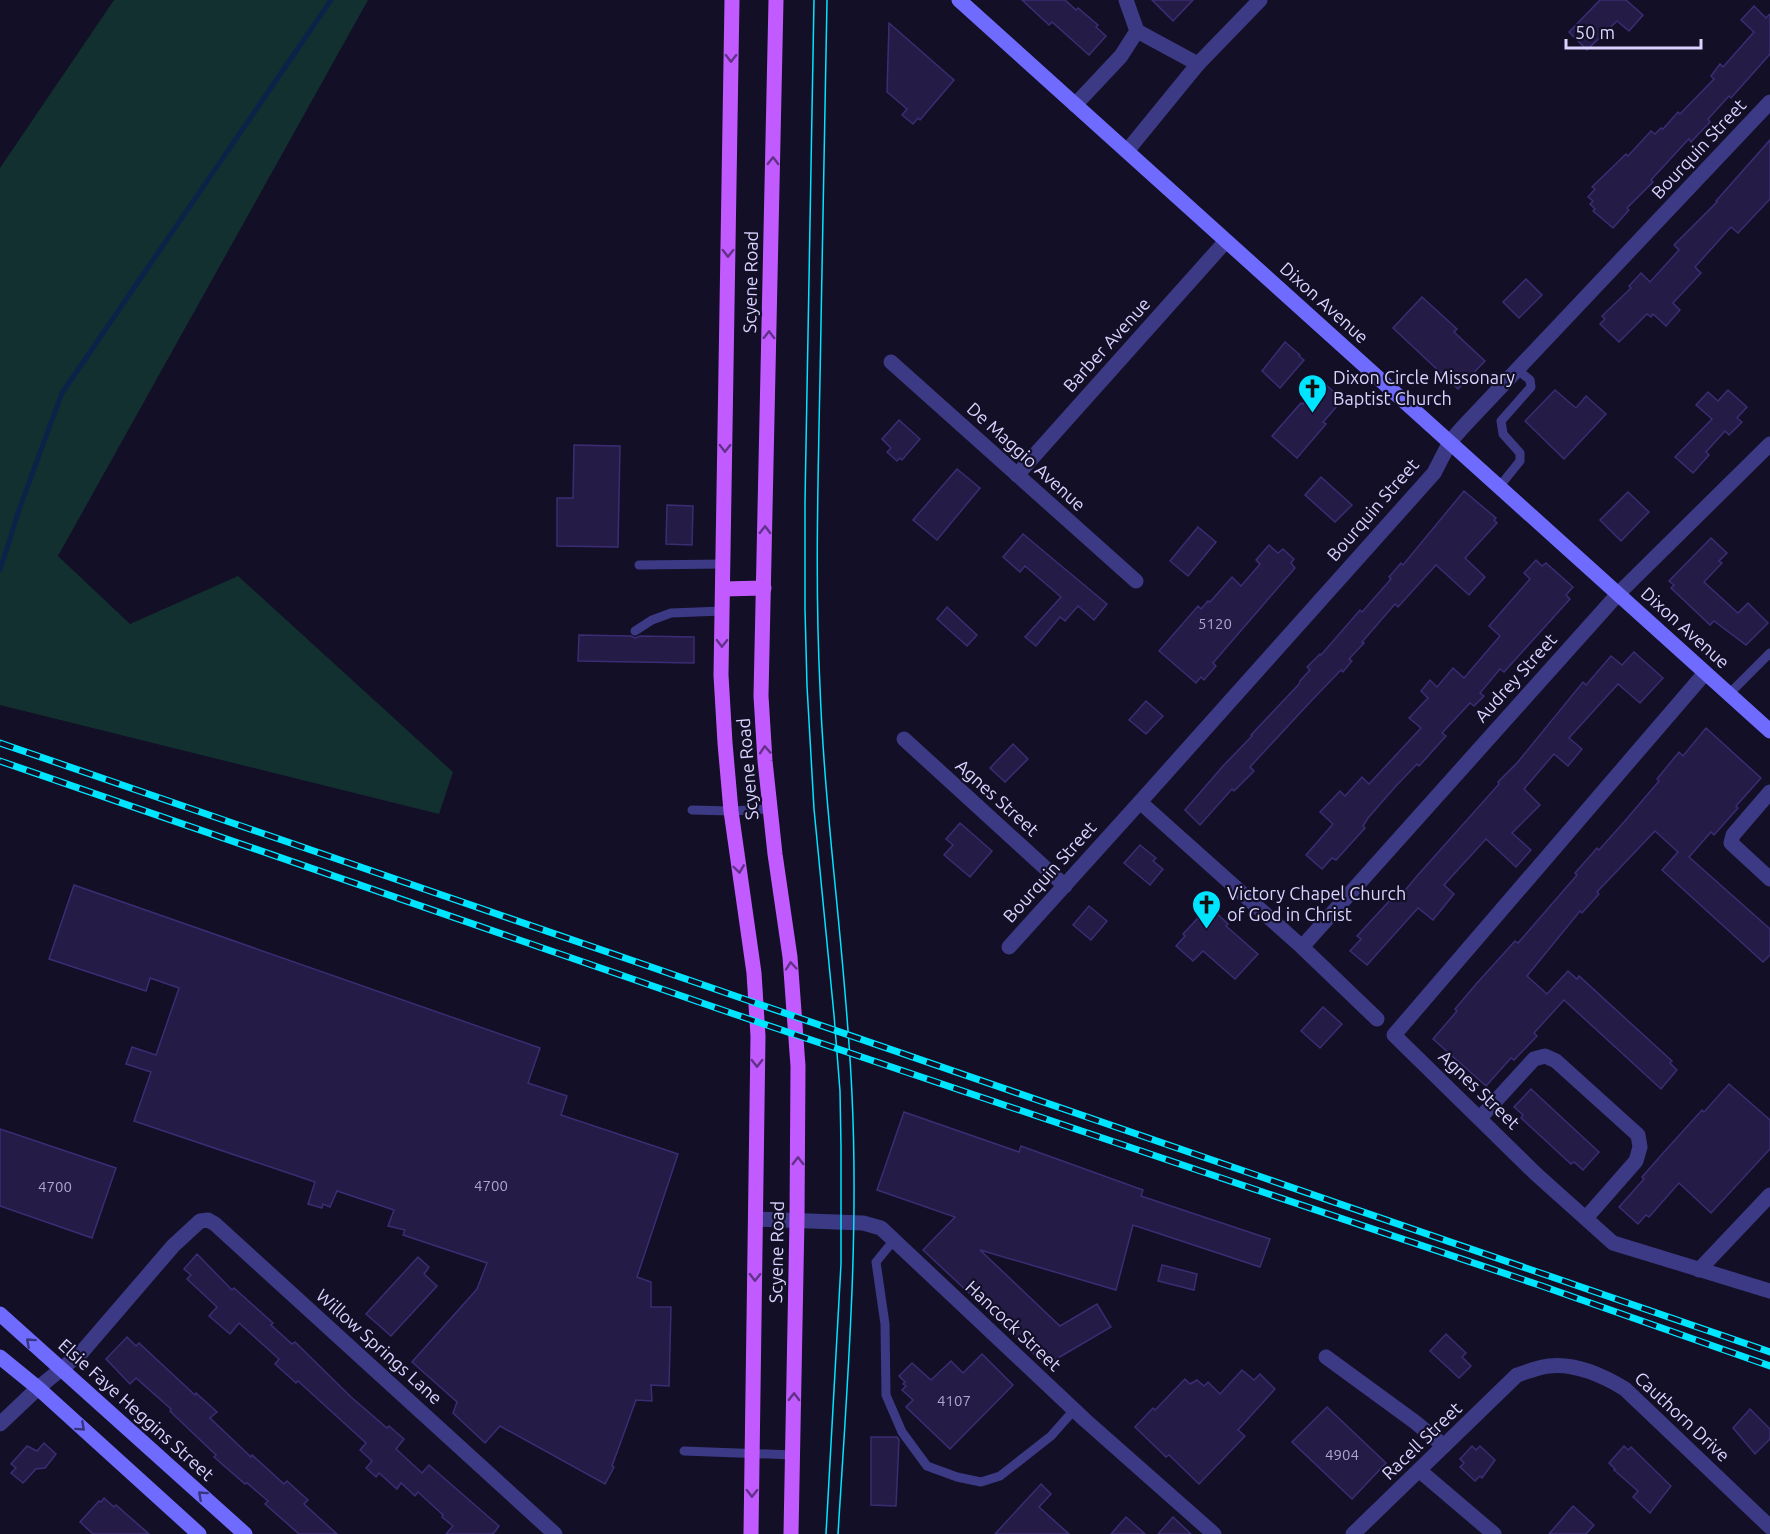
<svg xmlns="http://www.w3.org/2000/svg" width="1770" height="1534" font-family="Ubuntu,sans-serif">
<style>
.green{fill:#12302f}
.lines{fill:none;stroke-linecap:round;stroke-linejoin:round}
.stream{stroke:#0c2248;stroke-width:5}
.building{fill:#241b47;stroke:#3b2d73;stroke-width:1.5}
.lane{stroke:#3d3a85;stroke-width:9}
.street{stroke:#3d3a85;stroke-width:15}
.secondary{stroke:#6f6bff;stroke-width:15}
.primary{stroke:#c25bff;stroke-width:15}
.tram{stroke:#00e5ff;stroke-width:1.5}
.rail-casing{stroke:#00e5ff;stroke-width:7}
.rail{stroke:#130f26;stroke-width:4.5;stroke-dasharray:14;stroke-linecap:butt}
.oneway{stroke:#623188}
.oneway2{stroke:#38347d}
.labels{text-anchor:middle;stroke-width:4.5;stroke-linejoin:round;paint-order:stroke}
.number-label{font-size:15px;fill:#aca6d1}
.street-label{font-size:18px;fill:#d9d4ff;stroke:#130f26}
.poi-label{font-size:18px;fill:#d9d4ff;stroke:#130f26;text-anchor:start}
</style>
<rect width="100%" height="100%" fill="#130f26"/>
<path class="green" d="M114,0H368L58,556L130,624L238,576L453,772L439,814L0,705V168Z"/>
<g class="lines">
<path class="stream" d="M0,570L20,507L62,393L331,0"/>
</g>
<g class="building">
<path d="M1022,0H1065L1076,10L1078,8L1098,25L1096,27L1106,36L1089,55L1052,22L1049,25Z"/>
<path d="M1152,0H1193L1173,21Z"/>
<path d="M1600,0H1626L1643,15L1629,31L1617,21L1587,50L1569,32Z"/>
<path d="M1754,6L1766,18L1770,14V54L1731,98L1729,96L1708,119L1710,122L1691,142L1689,139L1685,143L1651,180L1653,182L1627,208L1629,210L1613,228L1593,211L1595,209L1590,204L1593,201L1588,197L1595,189L1592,187L1626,154L1628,156L1651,131L1655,134L1661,128L1663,129L1678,112L1680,114L1714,79L1711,76L1720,64L1723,67L1754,32L1741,20Z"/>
<path d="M889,23L954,80L920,120L918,118L913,124L902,115L907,109L887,92Z"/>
<path d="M1770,140V199L1738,233L1731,227L1695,267L1701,273L1673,303L1680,310L1666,326L1653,314L1651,317L1647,314L1619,342L1600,324L1605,319L1602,316L1631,288L1629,286L1641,273L1650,282L1679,250L1674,245L1717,202L1716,201Z"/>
<path d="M1526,279L1542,295L1519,318L1503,302Z"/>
<path d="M1422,297L1457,329L1454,332L1485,361L1458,389L1393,328Z"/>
<path d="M1285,342L1300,355L1299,356L1304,360L1280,388L1262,371Z"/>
<path d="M1325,384L1340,397L1336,401L1339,404L1323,422L1326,424L1297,458L1272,436L1301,403L1303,404L1319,386L1321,388Z"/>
<path d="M1555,390L1576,408L1586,396L1606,414L1564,459L1525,421Z"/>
<path d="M1728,390L1747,407L1737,418L1742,422L1729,435L1725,431L1706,452L1709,455L1693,473L1675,457L1712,419L1696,405L1708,392L1718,401Z"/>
<path d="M899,420L920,439L902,460L900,458L897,461L887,452L891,448L882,439Z"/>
<path d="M574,445L620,446L618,547L557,546V498H573Z"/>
<path d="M957,469L980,488L937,540L913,520Z"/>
<path d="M1321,477L1352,505L1335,522L1305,495Z"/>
<path d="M1464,491L1496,518L1494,520L1497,523L1465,558L1485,577L1469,595L1436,565L1398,607L1395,604L1362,642L1364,643L1349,659L1352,661L1343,672L1341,670L1313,699L1250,767L1254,771L1234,791L1232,789L1200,825L1185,810L1223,766L1252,736L1251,735L1299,684L1300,681L1310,670L1307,667L1320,654L1321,655L1360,610L1362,612L1391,579L1389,577L1401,563L1403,565Z"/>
<path d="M1628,492L1649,512L1621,541L1600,520Z"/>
<path d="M667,505L693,506L692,545L666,544Z"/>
<path d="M1198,527L1216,542L1188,576L1170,561Z"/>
<path d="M1023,534L1107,604L1094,620L1078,606L1065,621L1060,617L1036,646L1025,637L1061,597L1025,566L1020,572L1003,557Z"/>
<path d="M1711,538L1727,553L1719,561L1722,563L1704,582L1738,613L1748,603L1768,623L1746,645L1714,621L1710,625L1671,588L1674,585L1669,581Z"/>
<path d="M1269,545L1278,553L1283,549L1294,559L1291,563L1295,568L1213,663L1216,666L1204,680L1201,677L1196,683L1159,651L1198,606L1201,609L1208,601L1210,602L1232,577L1241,586L1260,564L1256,560Z"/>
<path d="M1536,560L1542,566L1546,563L1573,587L1566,595L1570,599L1504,672L1500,669L1480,693L1484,696L1474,706L1470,703L1442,733L1446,736L1419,766L1417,764L1396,786L1368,818L1363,826L1365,828L1336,860L1332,858L1322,869L1306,855L1333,824L1320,812L1340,791L1345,796L1362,777L1369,784L1421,728L1409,718L1428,698L1421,691L1430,680L1437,687L1453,668L1464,678L1500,636L1489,626L1530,579L1524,573Z"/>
<path d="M947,607L977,635L967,646L937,619Z"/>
<path d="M579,635L631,636L635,638L640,636L694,637V663L578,661Z"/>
<path d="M1634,652L1663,678L1640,703L1618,684L1569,738L1582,749L1568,766L1554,754L1524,789L1540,805L1512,833L1531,850L1516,867L1486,839L1444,885L1454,894L1433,920L1418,908L1367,965L1350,951L1361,939L1357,936L1393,897L1397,900L1417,876L1499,784L1498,782L1517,763L1583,682L1586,685L1611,656L1622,665Z"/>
<path d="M1146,701L1163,716L1146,734L1129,720Z"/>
<path d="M1706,728L1761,778L1736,806L1738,808L1714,835L1711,832L1689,857L1770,929V955L1763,962L1662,870L1678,852L1655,831L1597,892L1599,894L1582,913L1580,911L1527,976L1547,994L1568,971L1577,979L1579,976L1672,1061L1670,1063L1677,1070L1661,1089L1564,1000L1534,1033L1537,1036L1514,1060L1511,1058L1486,1086L1433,1039L1457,1011L1455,1009L1477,983L1515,941L1518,943L1577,875L1575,873L1597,848L1599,850L1624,822L1659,781L1657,779L1679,752L1683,756Z"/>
<path d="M1013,744L1028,759L1005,782L990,768Z"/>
<path d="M960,823L992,851L970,877L944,855L953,845L946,839Z"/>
<path d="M1140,845L1156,858L1153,861L1163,869L1150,885L1124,863Z"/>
<path d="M74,885L540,1048L528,1083L567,1096L561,1115L678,1154L637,1277L651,1282V1307H671L669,1386L651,1385L652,1401L636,1400L612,1466L614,1467L605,1484L500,1426L485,1443L453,1413L457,1402L412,1362L477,1289L487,1263L403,1235L405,1230L388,1226L394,1210L337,1191L330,1207L323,1204L322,1208L308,1204L315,1182L134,1121L151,1072L126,1064L132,1047L156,1055L179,988L150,978L146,991L49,959Z"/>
<path d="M1089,906L1107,921L1091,940L1073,925Z"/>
<path d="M1209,906L1228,924L1226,926L1258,954L1235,979L1203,951L1193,961L1176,946L1185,936L1183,934Z"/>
<path d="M1323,1007L1342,1024L1320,1048L1301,1031Z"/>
<path d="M1729,1084L1770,1120V1149L1711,1213L1679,1183L1649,1217L1646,1215L1638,1224L1619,1207L1644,1179L1642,1177L1664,1152L1702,1110L1704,1112Z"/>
<path d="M1531,1089L1599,1152L1583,1170L1574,1162L1571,1164L1521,1118L1523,1115L1514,1107Z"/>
<path d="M904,1112L1019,1152L1021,1146L1143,1190L1141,1196L1270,1239L1260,1267L1133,1225L1116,1290L980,1250L1060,1326L1097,1304L1111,1327L1046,1365L923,1250L955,1217L877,1190Z"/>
<path d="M0,1129L116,1168L92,1238L0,1206Z"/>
<path d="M197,1254L232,1290L234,1288L273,1323L271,1325L292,1344L295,1342L351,1397L387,1428L389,1426L404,1439L396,1449L422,1473L429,1465L499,1526L493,1534H446L453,1526L442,1517L443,1515L418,1492L415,1496L401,1483L397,1489L379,1473L376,1477L366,1468L372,1461L360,1450L366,1443L298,1381L296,1383L275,1364L279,1359L239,1323L230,1334L209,1316L217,1307L187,1279L191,1275L184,1269Z"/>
<path d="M418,1257L429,1267L424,1274L437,1286L391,1336L366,1314Z"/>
<path d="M1162,1265L1197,1274L1194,1290L1158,1281Z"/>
<path d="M1446,1334L1466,1353L1462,1357L1471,1366L1459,1378L1430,1351Z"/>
<path d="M127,1337L136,1346L139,1343L195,1395L196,1393L217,1412L210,1418L251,1457L252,1455L284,1484L287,1481L308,1500L304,1504L337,1534H299L265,1504L268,1501L247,1483L245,1484L214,1457L216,1455L176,1417L170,1411L171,1409L136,1378L130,1384L106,1359Z"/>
<path d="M982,1354L1013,1385L950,1449L906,1407L913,1400L902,1390L906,1386L903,1384L905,1382L899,1376L912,1363L931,1380L951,1361L963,1373Z"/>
<path d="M1242,1370L1254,1380L1260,1374L1275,1389L1238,1430L1245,1436L1199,1484L1169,1455L1166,1457L1135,1427L1153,1408L1155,1410L1185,1379L1190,1384L1197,1380L1204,1386L1208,1382L1220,1394Z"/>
<path d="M1327,1407L1386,1463L1352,1499L1292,1442Z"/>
<path d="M1750,1409L1770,1429V1439L1755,1454L1733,1428Z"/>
<path d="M871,1437H897L899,1440L896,1506L871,1505Z"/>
<path d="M44,1443L56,1454L45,1468L36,1469L23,1483L11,1473L16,1468L11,1464L27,1446L37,1451Z"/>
<path d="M1472,1446L1476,1450L1480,1446L1495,1460L1482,1478L1480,1476L1475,1481L1460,1467L1464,1463L1460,1459Z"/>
<path d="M1624,1446L1628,1450L1631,1447L1671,1486L1650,1513L1633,1497L1638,1491L1614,1470L1615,1469L1609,1463Z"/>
<path d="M1041,1484L1051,1494L1039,1507L1069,1534H995Z"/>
<path d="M104,1498L114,1507L116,1505L149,1534H93L80,1522L99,1501L101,1502Z"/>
<path d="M1573,1506L1594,1525L1586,1534H1549Z"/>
<path d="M1126,1517L1145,1534H1111Z"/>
<path d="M1173,1517L1191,1534H1158Z"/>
</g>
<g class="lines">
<g class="lane">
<path d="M1499,487L1520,461V453L1503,434L1501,421L1531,387L1530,380L1518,370"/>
<path d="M639,565L723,564"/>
<path d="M635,631L652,620L671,613L722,611"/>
<path d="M1729,694L1770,653"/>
<path d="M692,810L731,811L770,809"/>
<path d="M894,1240L876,1262L885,1324L886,1395L902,1432L927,1466L957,1477L981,1482L1000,1476L1051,1436L1074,1410"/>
<path d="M684,1451L793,1455"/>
</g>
<g class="street">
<path d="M1137,31L1198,64"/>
<path d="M1075,105L1121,56L1137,31L1126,0"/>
<path d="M1127,151L1198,64L1260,0"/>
<path d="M891,362L1136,581"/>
<path d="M1017,475L1226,241"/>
<path d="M1705,673L1394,1035L1536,1174L1613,1243L1770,1291"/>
<path d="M904,739L1065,886"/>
<path d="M1770,792L1733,835L1731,843L1770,879"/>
<path d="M1140,802L1302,947L1377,1019"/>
<path d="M1009,947L1140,802L1434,473L1450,442L1462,428L1770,102"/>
<path d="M1302,947L1618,594L1770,444"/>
<path d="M1480,1118L1534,1059L1545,1056L1556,1061L1638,1135L1640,1147L1636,1161L1586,1218"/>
<path d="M756,1219L863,1223L881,1228L1085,1420L1214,1534"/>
<path d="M1699,1270L1770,1195"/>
<path d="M1326,1357L1415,1422L1444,1446"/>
<path d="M0,1424L38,1388L81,1353L173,1246L200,1221L208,1220L215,1224L555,1534"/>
<path d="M1420,1471L1494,1534"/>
<path d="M1353,1534L1517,1375C1527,1372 1538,1367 1549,1366C1576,1363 1602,1375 1625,1389L1770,1527"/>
</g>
<g class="secondary">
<path d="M959,0L1770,731"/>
<path d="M0,1314L245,1534"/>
<path d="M0,1357L38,1388L199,1534"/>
</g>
<g class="primary">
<path d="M732,0L721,675L725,743L731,811L754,973L758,1036L751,1534"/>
<path d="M776,0L761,696L765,761L775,854L790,957L798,1066L797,1219L791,1534"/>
<path d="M723,589L764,588"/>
</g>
<g class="tram">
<path d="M814,0L805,502V609L807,686L814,809L834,1015L840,1091L841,1147V1264L826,1534"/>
<path d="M827,0C824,126 822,252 820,378C818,481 815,584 820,687C825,823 846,958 852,1095C859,1241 847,1388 838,1534"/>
</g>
<defs>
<g id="rail">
<path d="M0,743L1770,1352"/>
<path d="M0,761L734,1014L1542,1286L1770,1366"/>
</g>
</defs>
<use href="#rail" class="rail-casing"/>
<use href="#rail" class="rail"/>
</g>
<defs><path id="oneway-chevron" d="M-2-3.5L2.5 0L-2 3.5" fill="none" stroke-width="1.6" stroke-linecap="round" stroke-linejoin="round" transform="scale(1.5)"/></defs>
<g class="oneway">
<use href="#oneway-chevron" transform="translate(731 58) rotate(91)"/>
<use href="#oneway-chevron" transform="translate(773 161) rotate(-89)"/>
<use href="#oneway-chevron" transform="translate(728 253) rotate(91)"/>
<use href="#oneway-chevron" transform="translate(769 335) rotate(-89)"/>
<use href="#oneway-chevron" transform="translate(725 448) rotate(91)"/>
<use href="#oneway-chevron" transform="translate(765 530) rotate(-89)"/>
<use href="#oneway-chevron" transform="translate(722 643) rotate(91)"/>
<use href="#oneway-chevron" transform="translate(765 750) rotate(-94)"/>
<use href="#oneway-chevron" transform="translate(739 869) rotate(82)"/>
<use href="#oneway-chevron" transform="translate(791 966) rotate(-95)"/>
<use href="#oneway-chevron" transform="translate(757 1063) rotate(90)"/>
<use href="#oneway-chevron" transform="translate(798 1161) rotate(-90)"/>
<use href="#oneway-chevron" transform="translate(755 1277) rotate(91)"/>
<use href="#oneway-chevron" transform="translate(794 1397) rotate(-89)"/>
<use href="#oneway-chevron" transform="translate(752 1493) rotate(91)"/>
</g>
<g class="oneway2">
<use href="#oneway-chevron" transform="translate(30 1342) rotate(-138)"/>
<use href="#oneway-chevron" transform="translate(81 1427) rotate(42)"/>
<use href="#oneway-chevron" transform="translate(202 1495) rotate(-138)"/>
</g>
<defs>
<symbol id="church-pin" viewBox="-11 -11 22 30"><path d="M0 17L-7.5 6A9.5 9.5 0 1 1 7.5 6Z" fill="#00e5ff" stroke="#130f26"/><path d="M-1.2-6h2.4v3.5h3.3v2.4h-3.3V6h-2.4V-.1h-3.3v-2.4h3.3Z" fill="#111"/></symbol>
</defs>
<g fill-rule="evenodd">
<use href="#church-pin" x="1296" y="372" width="33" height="45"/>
<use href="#church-pin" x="1190" y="888" width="33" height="45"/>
</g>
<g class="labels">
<g class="number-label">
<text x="1215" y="629">5120</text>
<text x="491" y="1191">4700</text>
<text x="55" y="1192">4700</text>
<text x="954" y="1406">4107</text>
<text x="1342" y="1460">4904</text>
</g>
<g class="street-label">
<text transform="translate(1699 149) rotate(-47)" y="6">Bourquin Street</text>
<text transform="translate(751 282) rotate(-89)" y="6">Scyene Road</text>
<text transform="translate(1324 303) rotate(42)" y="6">Dixon Avenue</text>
<text transform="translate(1107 345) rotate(-48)" y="6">Barber Avenue</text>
<text transform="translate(1026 457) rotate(42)" y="6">De Maggio Avenue</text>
<text transform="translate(1373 510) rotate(-49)" y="6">Bourquin Street</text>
<text transform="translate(1685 628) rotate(42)" y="6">Dixon Avenue</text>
<text transform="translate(1516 678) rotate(-48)" y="6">Audrey Street</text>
<text transform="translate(748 769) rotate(-95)" y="6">Scyene Road</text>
<text transform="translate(997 798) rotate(42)" y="6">Agnes Street</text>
<text transform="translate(1050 872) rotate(-48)" y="6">Bourquin Street</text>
<text transform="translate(1479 1090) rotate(44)" y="6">Agnes Street</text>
<text transform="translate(777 1252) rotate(-89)" y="6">Scyene Road</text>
<text transform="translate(1013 1326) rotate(43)" y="6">Hancock Street</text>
<text transform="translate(379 1347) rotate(42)" y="6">Willow Springs Lane</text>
<text transform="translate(136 1410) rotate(42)" y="6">Elsie Faye Heggins Street</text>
<text transform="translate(1682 1417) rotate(43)" y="6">Cauthorn Drive</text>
<text transform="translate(1422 1441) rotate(-44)" y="6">Racell Street</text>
</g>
<g class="poi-label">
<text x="1333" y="384">Dixon Circle Missonary<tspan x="1333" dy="21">Baptist Church</tspan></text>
<text x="1227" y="900">Victory Chapel Church<tspan x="1227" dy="21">of God in Christ</tspan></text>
</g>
</g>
<path d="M1566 39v9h135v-9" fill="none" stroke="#d9d4ff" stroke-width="3"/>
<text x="1575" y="39" font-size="18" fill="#d9d4ff" stroke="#130f26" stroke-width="4.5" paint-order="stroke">50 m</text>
</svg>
